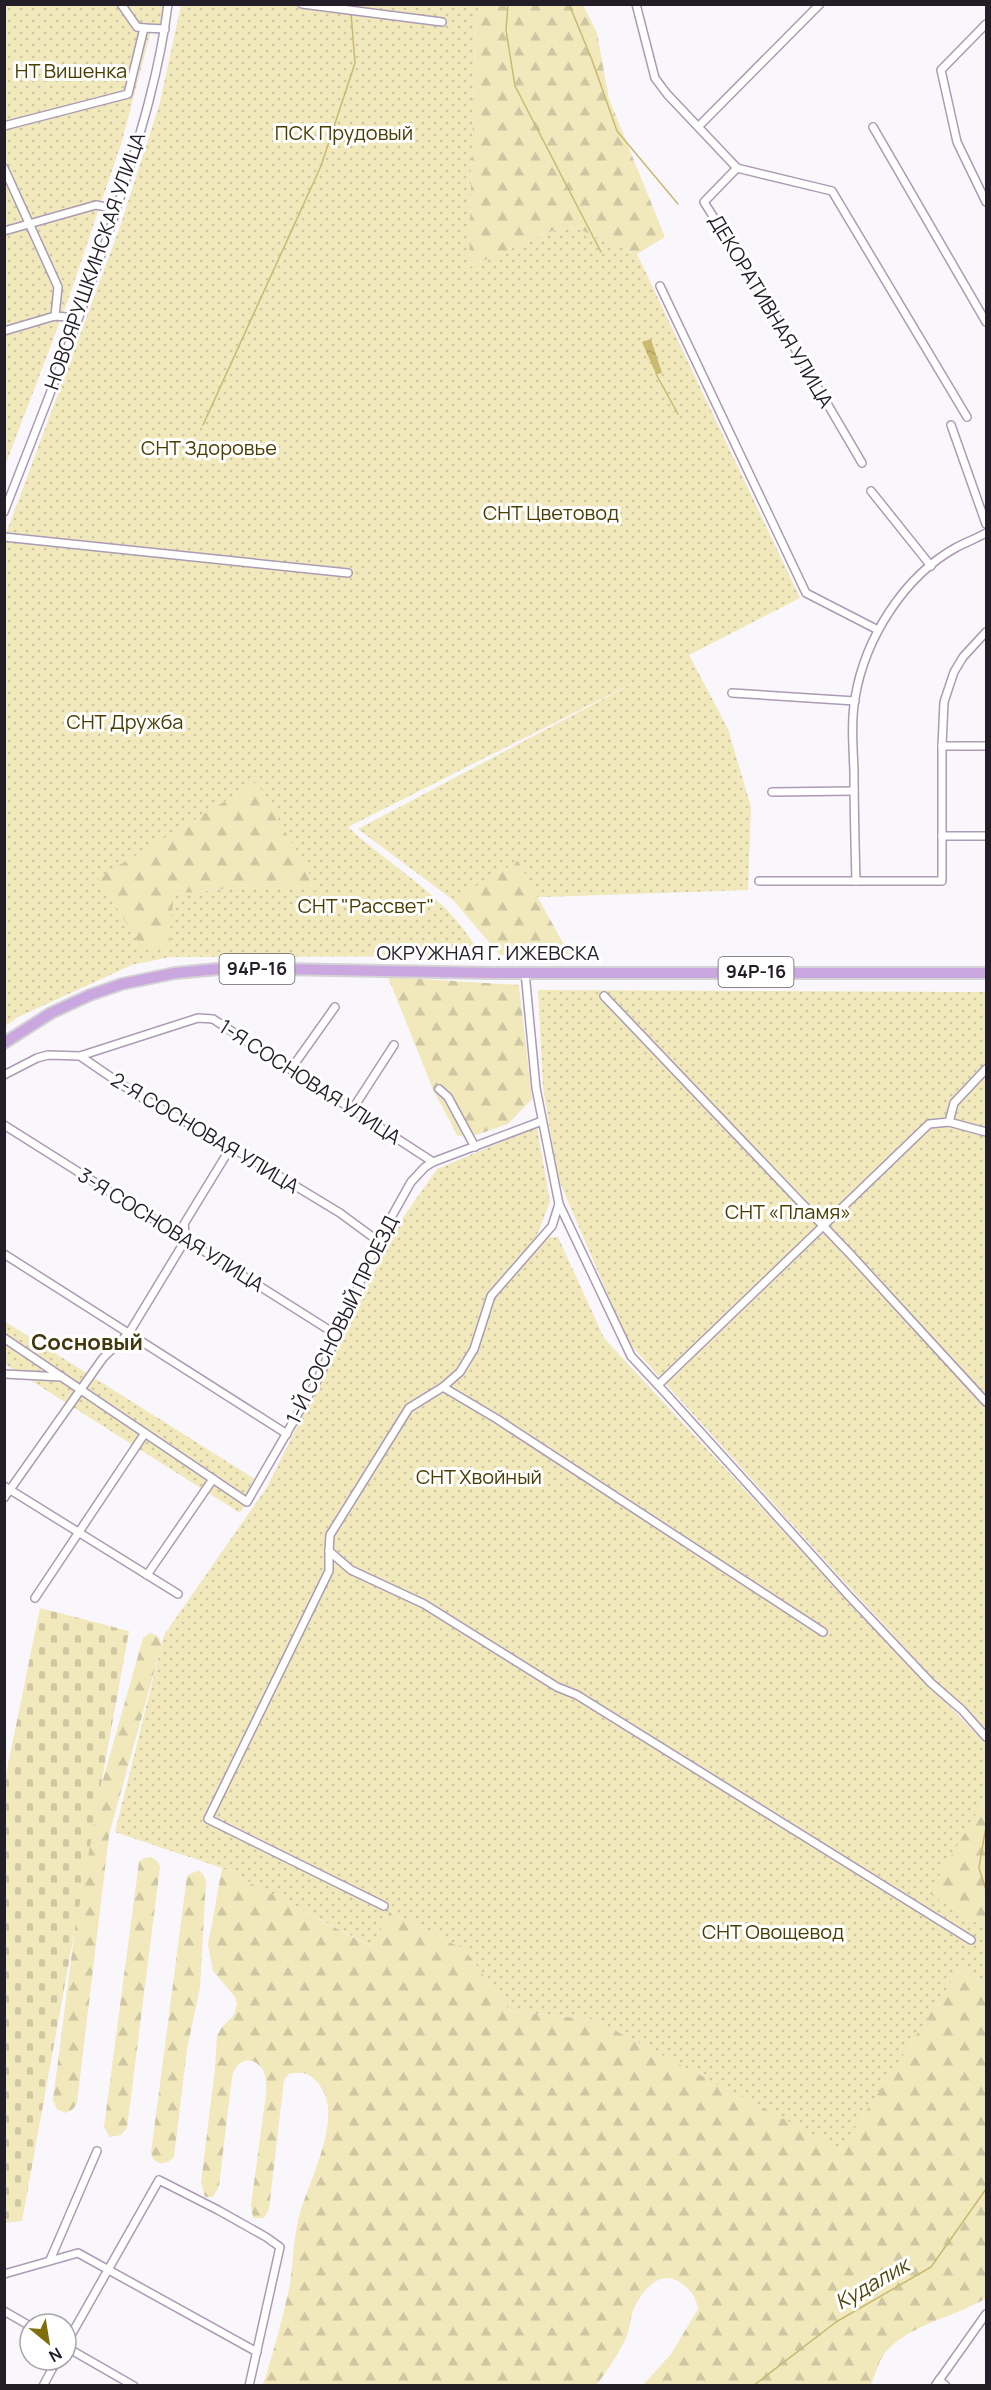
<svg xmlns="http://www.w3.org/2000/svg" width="991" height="2390" font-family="Manrope,sans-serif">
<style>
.grass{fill:url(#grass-dots);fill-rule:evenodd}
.forest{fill:url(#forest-firs)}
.cemetery{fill:url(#cemetery-stones)}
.water{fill:url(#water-ripples)}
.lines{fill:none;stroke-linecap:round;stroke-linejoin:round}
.stream{stroke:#c9b971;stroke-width:1.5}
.minor-casing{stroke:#ab9bb4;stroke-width:10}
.primary-casing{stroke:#d3d2d4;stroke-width:14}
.minor{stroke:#fff;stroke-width:7}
.primary{stroke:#cba7e0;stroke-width:10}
.labels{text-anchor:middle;stroke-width:6;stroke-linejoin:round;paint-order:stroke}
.shield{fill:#fff;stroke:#656168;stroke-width:1.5}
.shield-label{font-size:18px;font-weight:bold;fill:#231d27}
.park-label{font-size:20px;fill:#493d00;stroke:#fff}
.street-label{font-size:20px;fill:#231d27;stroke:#fff}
.water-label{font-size:21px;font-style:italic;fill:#53470e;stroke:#fff}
.quarter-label{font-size:22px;font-weight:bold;fill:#41380e;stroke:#fff}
</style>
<defs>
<pattern id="grass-dots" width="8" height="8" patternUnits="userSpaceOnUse" patternTransform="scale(1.5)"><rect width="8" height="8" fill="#f1e8bc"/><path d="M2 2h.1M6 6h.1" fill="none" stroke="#cec7a2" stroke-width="1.8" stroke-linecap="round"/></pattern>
<pattern id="forest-firs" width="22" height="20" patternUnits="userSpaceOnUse" patternTransform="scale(1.5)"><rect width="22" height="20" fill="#f1e8bc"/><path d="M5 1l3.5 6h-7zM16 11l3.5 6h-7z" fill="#cec7a2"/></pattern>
<pattern id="cemetery-stones" width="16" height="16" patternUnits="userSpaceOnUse" patternTransform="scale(1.5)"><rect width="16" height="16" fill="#f1e8bc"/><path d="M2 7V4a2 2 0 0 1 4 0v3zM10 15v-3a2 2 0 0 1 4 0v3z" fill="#cec7a2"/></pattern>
<pattern id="water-ripples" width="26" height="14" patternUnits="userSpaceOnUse" patternTransform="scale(1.5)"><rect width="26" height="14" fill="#c9b971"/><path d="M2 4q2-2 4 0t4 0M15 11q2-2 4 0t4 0" fill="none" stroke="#ac9f62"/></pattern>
</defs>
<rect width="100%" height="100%" fill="#faf7fc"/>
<g class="grass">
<path d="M5,5H164L160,25L152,27L122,141L67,303L5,466Z"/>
<path d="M181,5H479L475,27L469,267L552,231L576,228L637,254L800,598L689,655L728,729L751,807L748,890L453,900L358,829L643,678L348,827C393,869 452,898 480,956L170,957L132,965L18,1017L5,1026L4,539L120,227L160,102ZM256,782L318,890L268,885L174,894Z"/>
<path d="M538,990L986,992V1740L966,1714L836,1573L628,1342L558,1178L543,1088Z"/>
<path d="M537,1127L550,1202L536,1238L558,1237L604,1338L848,1601L986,1744V1797L930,1893L986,1929V1985L962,1966L841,2150L595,2020L510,2011L465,1950L390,1911L373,1947L222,1868L115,1832L164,1635L267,1487L397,1226L437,1169Z"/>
<path d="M4,1321L258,1481L240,1513L5,1364Z"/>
</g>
<g class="forest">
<path d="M479,5H583L597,33L609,99L665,237L637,254L576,228L552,231L469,267L475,27Z"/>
<path d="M257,782L319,891L268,885L174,894L168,947L142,948L98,878Z"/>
<path d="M518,861L569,954L500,955L453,900Z"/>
<path d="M388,977L519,985L532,1099L508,1124L476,1135L458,1136L434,1092Z"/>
<path d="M150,1633C158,1635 161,1638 161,1647L109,1835L77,2103L73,2109L65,2113L57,2109L53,2100L80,1890L93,1815L143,1638Z"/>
<path d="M986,1797V1929L929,1893Z"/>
<path d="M151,1857L157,1861L160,1867L127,2128L121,2135L110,2137L104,2127L139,1862L144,1858Z"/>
<path d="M222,1868L372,1947L390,1911L465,1950L510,2011L595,2020L841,2149L962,1966L986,1985V2298C957,2317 900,2326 881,2359C877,2367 874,2377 871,2385H643L671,2354L698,2309C696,2296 691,2290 681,2283C660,2267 640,2293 633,2311C630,2320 630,2329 626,2338C618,2355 607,2370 597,2385H263C273,2354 282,2321 289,2289C293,2266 293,2243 298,2221C305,2186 351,2110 314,2079C306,2072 300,2072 289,2074L284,2080L269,2209L264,2218H253L251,2205L266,2094C266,2085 267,2073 260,2066C248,2054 235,2063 232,2077L219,2186L213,2197H205L201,2183L215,2068L217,2036L222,2027L234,2015L237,2004L235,1997L213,1971L208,1945Z"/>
<path d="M198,1870L203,1874L206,1881L200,1988L187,2049L174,2157C166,2166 154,2166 151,2153L187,1876Z"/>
</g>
<path class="cemetery" d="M40,1608L129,1631L22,2221L5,2223V1779Z"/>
<path class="water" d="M651,339L662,373L656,374L642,342Z"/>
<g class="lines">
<g class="stream">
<path d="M508,4L506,30L515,86L601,252"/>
<path d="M569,4L592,60L617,131L678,204"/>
<path d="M656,374L678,414"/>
<path d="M203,425L321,166L355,63L351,13"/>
<path d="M986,1826L979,1868L986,1890"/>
<path d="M753,2386L836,2322L931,2267L986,2189"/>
</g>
<defs>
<g id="minor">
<path d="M121,4L137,27L144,28"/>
<path d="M302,4L442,22"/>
<path d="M636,4L655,78L667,94L737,168"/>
<path d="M986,24L941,70L957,142L986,202"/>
<path d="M4,126L128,94L144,28L165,29"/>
<path d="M699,126L820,4"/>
<path d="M873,127L986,322"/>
<path d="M4,168L58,287L55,316"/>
<path d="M737,168L832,191L967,417"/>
<path d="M737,168L704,202L777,318L862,463"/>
<path d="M4,231L96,205L116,209"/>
<path d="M660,286L806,593L878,630"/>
<path d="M4,331L55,316L78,318"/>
<path d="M951,425L986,524"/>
<path d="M871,491L931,566"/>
<path d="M4,512C45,407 87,302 121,195C141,133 160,69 168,4"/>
<path d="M4,537L348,573"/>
<path d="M732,693L855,701"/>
<path d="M942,746H986"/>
<path d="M772,792L854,791"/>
<path d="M942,836H986"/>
<path d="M759,881H942V746L944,702L954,672L963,657L986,632"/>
<path d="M856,881C855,844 854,808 854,771C853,747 851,721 855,698C865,638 904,576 957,547C967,542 977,538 986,533"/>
<path d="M525,972L536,1088L559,1204L552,1226L491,1296L474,1349L460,1372L443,1387L409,1408L330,1535L329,1551L351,1570L424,1604L557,1687L577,1695L971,1940"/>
<path d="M604,996L851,1255L986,1402"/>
<path d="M80,1056L198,1018L213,1019L433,1162"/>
<path d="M291,1069L335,1007"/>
<path d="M4,1075L37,1058L48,1055L80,1056L137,1095L231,1147L340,1213L378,1241"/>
<path d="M439,1089L448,1097L475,1147"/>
<path d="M352,1110L394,1045"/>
<path d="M949,1122L954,1103L986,1069"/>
<path d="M4,1125L337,1335"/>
<path d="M559,1204L631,1356L658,1385L929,1124L949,1122L986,1132"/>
<path d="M4,1254L287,1434"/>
<path d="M4,1338L213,1479"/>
<path d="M4,1374L62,1377"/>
<path d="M658,1385L848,1595L931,1683L962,1710L986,1737"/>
<path d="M443,1387L497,1419L823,1632"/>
<path d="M4,1486L178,1594"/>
<path d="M4,1498L103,1358L129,1333L186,1239L184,1224L231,1147"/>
<path d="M329,1551V1571L208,1819L384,1906"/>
<path d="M147,1575L213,1479L247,1502L318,1379L378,1241L411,1182L425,1167L433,1162L542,1121"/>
<path d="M35,1598L145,1433"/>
<path d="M50,2260L97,2151"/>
<path d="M4,2274L78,2253L257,2352"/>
<path d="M4,2311L30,2326"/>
<path d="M66,2344L159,2180L218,2210L266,2237L280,2247L249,2386"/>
<path d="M66,2347L134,2386"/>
<path d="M939,2380L946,2386"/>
<path d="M43,2386L57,2360"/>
<path d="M935,2386L986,2314"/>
</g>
<path id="primary" d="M4,1043L51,1013L90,995L122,984L175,973L229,968L491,973H986"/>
</defs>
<use href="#minor" class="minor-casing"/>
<use href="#primary" class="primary-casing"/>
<use href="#minor" class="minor"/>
<use href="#primary" class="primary"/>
</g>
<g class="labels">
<g class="shield">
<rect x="219.5" y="954" width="75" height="30" rx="4.5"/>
<rect x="718.5" y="957" width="75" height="30" rx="4.5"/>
</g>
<g class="shield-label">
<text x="257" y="975">94Р-16</text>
<text x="756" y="978">94Р-16</text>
</g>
<g class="park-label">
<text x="71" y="78">НТ Вишенка</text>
<text x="344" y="140">ПСК Прудовый</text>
<text x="209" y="455">СНТ Здоровье</text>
<text x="551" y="520">СНТ Цветовод</text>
<text x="125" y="729">СНТ Дружба</text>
<text x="366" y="913">СНТ "Рассвет"</text>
<text x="788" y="1219">СНТ «Пламя»</text>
<text x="479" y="1484">СНТ Хвойный</text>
<text x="773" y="1939">СНТ Овощевод</text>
</g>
<g class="street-label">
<text transform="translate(95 261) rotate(-71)" y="7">НОВОЯРУШКИНСКАЯ УЛИЦА</text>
<text transform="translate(771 311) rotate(59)" y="7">ДЕКОРАТИВНАЯ УЛИЦА</text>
<text x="488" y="960">ОКРУЖНАЯ Г. ИЖЕВСКА</text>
<text transform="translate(310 1082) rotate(33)" y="7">1-Я СОСНОВАЯ УЛИЦА</text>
<text transform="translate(205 1133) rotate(31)" y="7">2-Я СОСНОВАЯ УЛИЦА</text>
<text transform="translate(171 1230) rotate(32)" y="7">3-Я СОСНОВАЯ УЛИЦА</text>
<text transform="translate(342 1320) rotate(-64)" y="7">1-Й СОСНОВЫЙ ПРОЕЗД</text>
</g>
<g class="water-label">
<text transform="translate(872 2284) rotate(-30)" y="7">Кудалик</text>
</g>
<g class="quarter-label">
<text x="87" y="1350">Сосновый</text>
</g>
</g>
<rect width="991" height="2390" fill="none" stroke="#231d27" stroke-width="12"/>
<g transform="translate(48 2342) rotate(150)"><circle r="28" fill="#ffffff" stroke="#a7a5a9" stroke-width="1.5"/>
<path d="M0-4.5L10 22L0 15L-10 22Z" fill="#806e0b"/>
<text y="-9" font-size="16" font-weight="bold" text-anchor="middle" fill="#231d27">N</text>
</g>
</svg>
